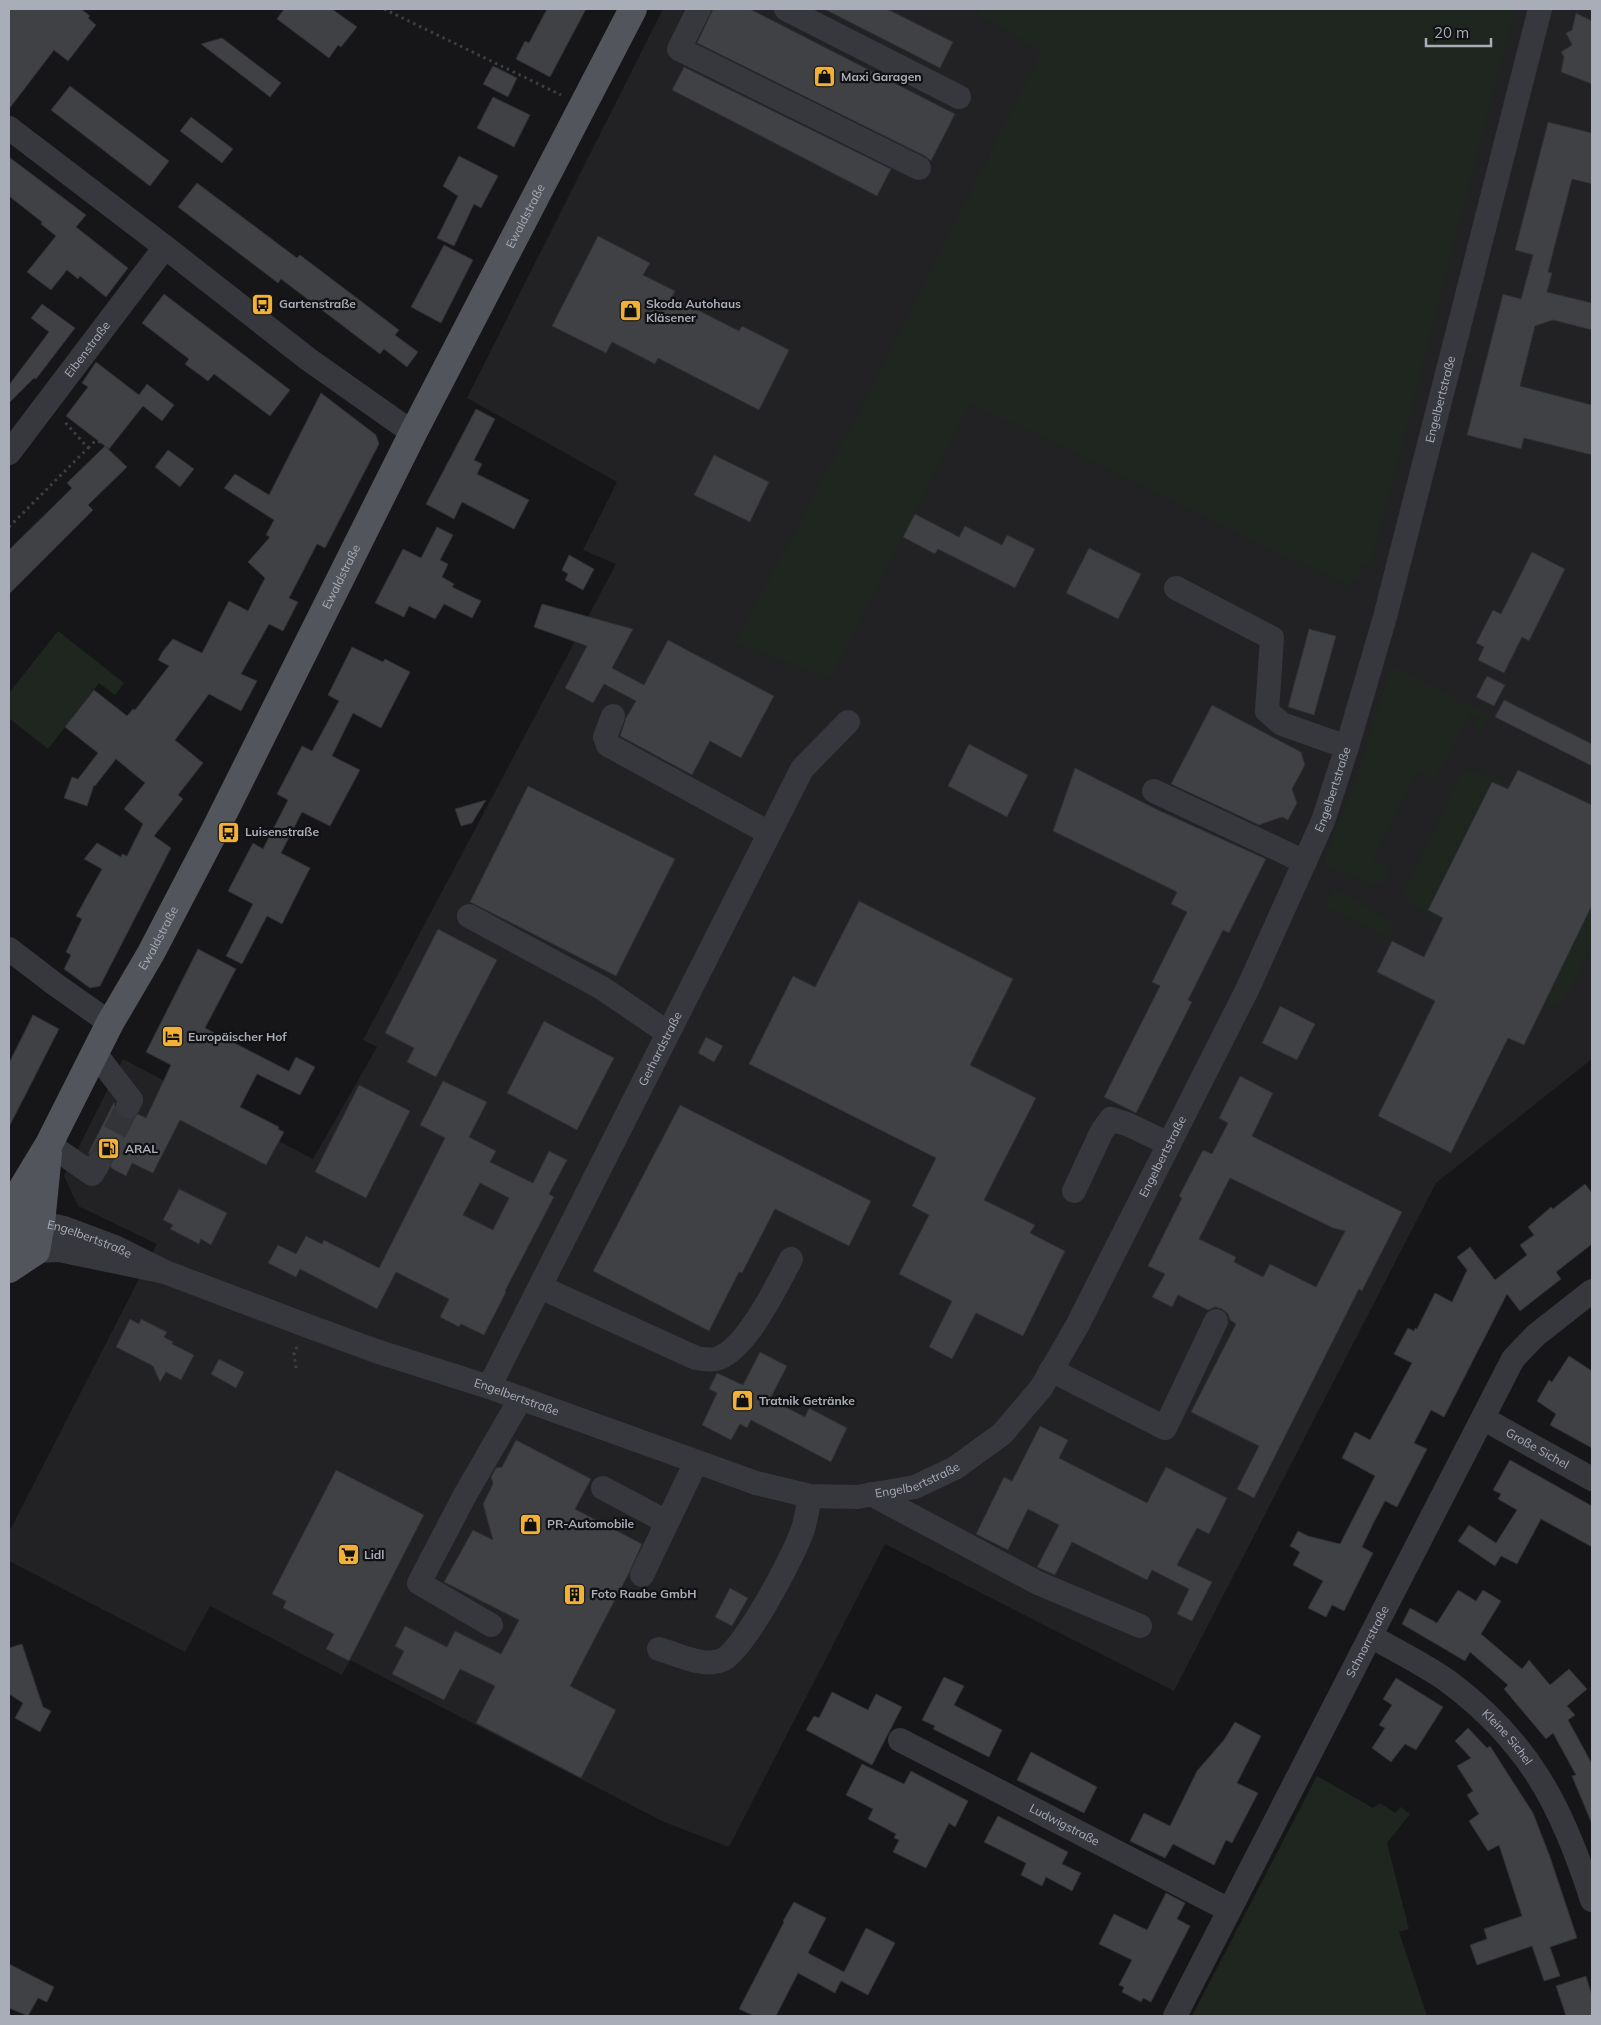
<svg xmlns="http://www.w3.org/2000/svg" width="1601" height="2025" font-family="Mulish,sans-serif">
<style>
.built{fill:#222225}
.green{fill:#1e261f}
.building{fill:#404145;stroke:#303034;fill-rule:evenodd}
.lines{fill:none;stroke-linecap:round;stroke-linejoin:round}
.minor-tunnel{stroke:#333438;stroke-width:24;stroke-dasharray:24 12;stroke-linecap:butt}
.path{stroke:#3d3f44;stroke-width:3;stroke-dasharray:2.5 4;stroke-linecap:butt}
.minor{stroke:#37383d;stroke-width:24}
.major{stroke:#53555c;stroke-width:28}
.labels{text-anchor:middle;stroke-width:4.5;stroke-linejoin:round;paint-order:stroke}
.poi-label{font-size:12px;font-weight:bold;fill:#a8adb8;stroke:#111113;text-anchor:start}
.street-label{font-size:12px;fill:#a8adb8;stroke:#111113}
</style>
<rect width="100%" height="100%" fill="#161618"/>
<path class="built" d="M663,9H1592V1059L1436,1183L1174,1691L885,1544L729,1847L664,1822L350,1660L342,1675L210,1606L185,1652L9,1561V1532L157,1244L78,1206L64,1176L123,1059L313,1159L377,1047L363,1040L616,564L583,550L617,482L467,398Z"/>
<g class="green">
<path d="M981,9H1515L1371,564L1362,562L1357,581L1353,580L1350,587L971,403L830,678L735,643L876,379L1042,51L978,15Z"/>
<path d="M58,631L124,683L115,695L99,683L48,749L9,718V693Z"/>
<path d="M1391,666L1490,716L1482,732L1474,727L1478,719L1469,714L1435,780L1417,771L1373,859L1391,869L1382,883L1371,885L1323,863L1355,781Z"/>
<path d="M1476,770L1510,786L1508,789L1492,782L1428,910L1443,917L1442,921L1406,902L1403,892L1459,777L1465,772Z"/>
<path d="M1334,889L1393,921L1395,928L1390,939L1325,907Z"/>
<path d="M1592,905V946L1566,998L1559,1005H1549L1465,963L1547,995Z"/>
<path d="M1317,1776L1373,1808L1380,1803L1395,1813L1401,1807L1410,1814L1387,1843L1409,1929L1399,1932L1427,2016H1192Z"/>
</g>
<g class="building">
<path d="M9,9H81L90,16L88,18L96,25L68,61L54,50L9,109Z"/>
<path d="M284,9H332L357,27L341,47L338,45L329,58L277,19Z"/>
<path d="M547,9H586L550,77L516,59L525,41L529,43Z"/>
<path d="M713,9H750L955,114L931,161L925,156L697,43Z"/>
<path d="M824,9H887L953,42L940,68Z"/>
<path d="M1576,13L1592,21V84L1561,72L1564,57L1561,52L1572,45L1566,33L1572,30Z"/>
<path d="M222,38L281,83L270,97L201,44Z"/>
<path d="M493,66L517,78L508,97L483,84Z"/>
<path d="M684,67L891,169L877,196L672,90Z"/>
<path d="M70,86L169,161L150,186L51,110Z"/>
<path d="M493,97L530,115L514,147L477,128Z"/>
<path d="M191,117L233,149L222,163L180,131Z"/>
<path d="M1548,122L1592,133V184L1572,179L1548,272L1552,273L1547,292L1592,303V330L1553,320L1535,326L1520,386L1592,405V455L1524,438L1521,449L1467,435L1503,294L1521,299L1533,255L1515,250Z"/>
<path d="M459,156L498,176L481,208L474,204L454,246L437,238L458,196L443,186Z"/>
<path d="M9,157L86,215L76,227L128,268L106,297L80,276L78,279L67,270L51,290L27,272L56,236L41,224L42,222L9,196Z"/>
<path d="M197,183L297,258L300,255L399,330L395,335L418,352L407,367L384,349L380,354L281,279L278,283L178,207Z"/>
<path d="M598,236L650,263L643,275L675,291L672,297L739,331L742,326L789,350L759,410L658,358L655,364L612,342L606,353L552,326Z"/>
<path d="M444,245L473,260L441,323L411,307Z"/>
<path d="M164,294L290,390L270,416L214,374L208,381L185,364L189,359L142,323Z"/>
<path d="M42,304L75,328L36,379L34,378L9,403V385L49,332L31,318Z"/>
<path d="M96,362L139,395L147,384L174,405L162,421L143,406L109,449L106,447L127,467L88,505L93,510L9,594V550L72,488L67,483L105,446L66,416L88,387L82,383Z"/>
<path d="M321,393L376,435L379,444L325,548L317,544L289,598L298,602L283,631L269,624L241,674L257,681L241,711L209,694L175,740L203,763L178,795L183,799L154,836L171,848L100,986L90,988L64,969L71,955L66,952L82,919L76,916L102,869L84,859L97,843L121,857L122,854L127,856L143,824L124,809L145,783L116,759L95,786L94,785L87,806L64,798L72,777L78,779L98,753L65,727L94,690L127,716L133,709L135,710L169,666L158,660L163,651L173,639L202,653L229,601L248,611L265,578L248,562L270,537L266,535L274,520L224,488L235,474L269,495Z"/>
<path d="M476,409L495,419L474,460L482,464L477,474L529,500L514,529L462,502L454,519L426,504Z"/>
<path d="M168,450L194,469L180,487L155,467Z"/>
<path d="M714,455L769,482L750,522L694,495Z"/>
<path d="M915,514L959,537L965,526L1002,545L1007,535L1035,549L1015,588L938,549L935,554L903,537Z"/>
<path d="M437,527L453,535L440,560L448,564L442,577L454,584L452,587L481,601L472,618L444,604L435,619L409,606L404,617L375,603L403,549L421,558Z"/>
<path d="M1089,548L1141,574L1118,619L1066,593Z"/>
<path d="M1532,552L1565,569L1529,641L1522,637L1504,673L1478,660L1484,647L1476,643L1493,610L1501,614Z"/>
<path d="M569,555L594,569L583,590L565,580L568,574L562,570Z"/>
<path d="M542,604L633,629L612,668L644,685L668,640L774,696L741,758L710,741L692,775L620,736L626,718L636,701L604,684L593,703L565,688L587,646L534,627Z"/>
<path d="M1309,629L1336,636L1314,715L1288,707Z"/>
<path d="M352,647L383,662L385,659L410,672L381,728L353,713L332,756L360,770L330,826L302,812L281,853L310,868L282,924L267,916L242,964L226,956L253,904L228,891L253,843L263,849L288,800L277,794L302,746L312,751L339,701L328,695Z"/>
<path d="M1487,676L1505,685L1494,706L1476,697Z"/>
<path d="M1504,700L1592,744V766L1495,717Z"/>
<path d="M1212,705L1301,752L1305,765L1292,789L1297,803L1288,820L1282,817L1259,825L1171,784Z"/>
<path d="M969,744L1028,775L1007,817L948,786Z"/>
<path d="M1075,768L1158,810L1266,859L1229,933L1223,930L1188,1000L1192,1002L1136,1113L1104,1097L1160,986L1152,982L1187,912L1171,904L1177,892L1053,831Z"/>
<path d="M1518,770L1592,805V905L1524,1045L1508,1038L1451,1153L1378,1116L1435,1001L1377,972L1392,941L1424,957L1443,918L1428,910L1492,782L1508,789Z"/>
<path d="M528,786L675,859L616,976L470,902Z"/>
<path d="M486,800L472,823L461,826L455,809Z"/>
<path d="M859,901L1013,979L970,1065L1036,1098L984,1200L1035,1225L1030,1233L1065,1251L1023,1336L976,1313L952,1359L929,1347L952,1301L899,1274L929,1215L912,1206L936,1158L749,1064L793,976L815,987Z"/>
<path d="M438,929L497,960L436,1077L407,1062L414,1048L385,1033Z"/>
<path d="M198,949L236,969L205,1028L289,1071L296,1057L315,1067L300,1095L257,1074L240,1107L279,1127L278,1129L284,1132L266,1165L180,1120L153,1173L132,1163L126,1176L111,1168L110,1158L105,1152L98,1150L88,1154L114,1102L116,1113L121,1118L129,1120L138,1114L146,1118L171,1065L146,1052Z"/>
<path d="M1280,1006L1315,1024L1297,1060L1262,1043Z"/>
<path d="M33,1015L59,1029L9,1127V1063Z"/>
<path d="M544,1021L614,1058L577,1130L507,1093Z"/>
<path d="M706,1037L723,1046L714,1062L698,1053Z"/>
<path d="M1240,1076L1273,1093L1252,1136L1402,1212L1362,1291L1359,1289L1254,1498L1237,1489L1259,1446L1191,1412L1236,1324L1230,1320L1228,1314L1222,1309L1215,1307L1208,1310L1178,1295L1172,1307L1152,1297L1165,1274L1148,1266L1182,1198L1179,1196L1203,1150L1212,1154L1228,1123L1219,1118ZM1230,1178L1333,1228L1345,1231L1316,1287L1270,1264L1263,1277L1234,1262L1236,1257L1199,1239Z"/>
<path d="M443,1081L487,1102L469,1137L496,1151L490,1162L533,1183L549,1151L567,1160L549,1194L554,1197L505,1291L506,1292L484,1335L461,1324L459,1327L440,1317L449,1299L396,1272L377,1309L300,1269L296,1277L268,1263L278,1245L296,1254L306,1236L322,1244L324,1240L379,1268L445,1138L420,1125ZM480,1183L509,1198L493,1230L463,1215Z"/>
<path d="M359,1085L410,1111L366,1198L315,1172Z"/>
<path d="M680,1105L871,1201L849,1246L775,1209L742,1273L739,1272L709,1331L593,1271Z"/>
<path d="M1585,1184L1592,1193V1244L1556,1272L1561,1279L1520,1311L1507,1294L1444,1417L1431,1410L1414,1443L1427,1449L1397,1507L1385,1501L1373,1524L1362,1547L1373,1553L1344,1611L1332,1605L1326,1617L1308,1608L1323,1581L1293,1565L1300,1552L1290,1546L1298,1531L1308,1536L1340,1544L1375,1476L1342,1458L1355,1432L1370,1440L1412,1363L1394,1354L1408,1328L1414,1331L1415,1328L1417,1329L1435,1293L1452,1302L1467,1270L1457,1257L1470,1247L1495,1280L1527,1255L1520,1245L1534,1235L1528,1227L1551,1207L1553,1209Z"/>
<path d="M179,1189L227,1213L211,1245L201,1239L199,1244L170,1229L173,1225L163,1220Z"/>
<path d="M130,1319L139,1324L141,1319L167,1332L164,1337L173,1342L172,1344L194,1355L181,1380L166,1372L160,1382L153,1366L116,1347Z"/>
<path d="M760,1352L787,1366L770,1399L805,1417L809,1408L847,1428L831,1462L751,1420L747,1428L740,1424L731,1440L702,1425L717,1393L709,1389L717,1373L743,1385Z"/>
<path d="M1569,1356L1592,1371V1448L1550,1425L1556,1414L1537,1401L1549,1380L1552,1382Z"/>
<path d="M219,1359L244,1372L236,1388L211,1374Z"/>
<path d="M1040,1426L1068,1440L1059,1458L1147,1503L1166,1467L1227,1498L1209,1534L1197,1528L1177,1565L1212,1582L1192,1621L1177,1614L1189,1589L1152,1570L1147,1580L1072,1542L1055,1575L1037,1567L1059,1525L1028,1509L1008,1550L976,1534L1004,1477L1012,1481Z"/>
<path d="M516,1440L591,1479L575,1509L642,1544L629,1573L570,1686L616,1710L581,1778L476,1723L495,1686L460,1669L444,1700L392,1674L404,1651L395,1646L405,1626L447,1647L455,1631L501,1654L519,1620L444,1582L473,1530L493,1540L483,1504L493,1484L491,1477L496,1468L502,1467Z"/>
<path d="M1510,1460L1592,1506V1547L1541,1519L1517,1564L1501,1556L1495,1566L1458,1541L1469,1525L1496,1543L1517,1510L1498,1499L1501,1494L1493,1490Z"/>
<path d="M336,1470L424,1515L349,1661L326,1649L334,1634L283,1608L286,1601L272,1594Z"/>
<path d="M730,1588L748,1598L732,1626L715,1617Z"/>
<path d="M1458,1590L1476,1601L1483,1590L1501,1601L1481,1634L1522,1669L1529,1660L1550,1685L1569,1669L1587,1689L1567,1706L1575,1715L1568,1720L1592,1764V1824L1572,1776L1576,1775L1553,1733L1546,1739L1504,1689L1508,1685L1470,1652L1465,1661L1402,1624L1410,1608L1437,1623Z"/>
<path d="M22,1644L43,1707L51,1711L40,1732L15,1718L23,1703L9,1694V1648Z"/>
<path d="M944,1677L964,1686L954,1705L1002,1730L989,1757L933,1729L935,1726L922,1720Z"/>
<path d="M1396,1678L1443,1707L1416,1750L1405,1744L1391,1762L1372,1748L1385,1728L1379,1725L1392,1705L1383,1699Z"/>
<path d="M832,1692L868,1710L876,1694L902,1707L872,1765L806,1730L814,1716L819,1718Z"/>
<path d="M1235,1722L1261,1736L1237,1783L1258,1793L1232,1843L1226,1840L1214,1865L1173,1844L1165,1858L1130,1841L1144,1813L1170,1826L1197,1771L1224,1740Z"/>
<path d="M1468,1728L1487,1748L1490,1746L1533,1813L1550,1857L1577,1938L1550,1947L1560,1976L1544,1981L1532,1946L1477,1965L1470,1945L1487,1939L1484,1929L1522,1916L1499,1845L1488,1851L1469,1821L1479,1814L1467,1795L1473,1791L1457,1766L1471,1758L1455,1741Z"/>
<path d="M1031,1752L1097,1787L1084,1813L1017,1780Z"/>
<path d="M862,1764L904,1784L911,1771L968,1801L955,1827L949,1823L926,1868L893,1852L899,1840L894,1838L896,1834L868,1819L873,1809L846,1795Z"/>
<path d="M998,1816L1068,1852L1062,1864L1081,1873L1072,1891L1046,1877L1042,1886L1021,1875L1026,1863L984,1842Z"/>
<path d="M1166,1893L1185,1903L1177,1919L1190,1926L1151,2002L1143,1998L1141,2002L1122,1992L1124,1987L1119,1985L1132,1960L1099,1944L1114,1914L1147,1930Z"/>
<path d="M794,1902L826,1918L808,1953L844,1972L866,1928L895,1943L868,1995L841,1981L835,1993L798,1973L776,2016H754L739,2009L784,1922L783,1921Z"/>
<path d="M9,1964L54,1987L47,2002L38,1998L28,2016L9,2008Z"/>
<path d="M1586,1976L1592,1996V2016H1566L1556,1986Z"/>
</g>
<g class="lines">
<path class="minor-tunnel" d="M98,1164L128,1106"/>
<g class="path">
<path d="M384,9L561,95"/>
<path d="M88,448L95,441L106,443"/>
<path d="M9,527L88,448L63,420"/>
<path d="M296,1368L294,1353L298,1345"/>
</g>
<g class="minor">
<path d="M699,9L679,49L919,168"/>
<path d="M786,9L959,97"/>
<path d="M9,128L165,247L308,359L413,433"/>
<path id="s1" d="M9,453L165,247"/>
<path d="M1176,588L1272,638L1267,711L1282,724L1347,747"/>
<path d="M613,716L605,737L608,745L769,833"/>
<path d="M1154,791L1305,862"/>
<path d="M469,916L602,988L668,1033"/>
<path d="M9,949L56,985L110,1023"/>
<path d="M95,1053L131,1100L128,1106"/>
<path d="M49,1144L92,1174L98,1164"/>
<path d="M1074,1191L1102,1131L1111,1119L1127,1124L1169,1144"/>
<path id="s2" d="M165,1272L59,1250L36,1251L18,1230L41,1223L64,1228L115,1247L165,1272L308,1326L376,1351L489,1387L756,1483L810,1496L857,1497L915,1487L955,1468L1002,1434L1041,1388L1077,1326L1248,988L1323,821L1347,747L1385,617L1540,9"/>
<path d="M540,1287L696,1358C702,1359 710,1360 716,1359C746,1351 777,1285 791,1259"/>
<path d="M1051,1370L1165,1428L1216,1321"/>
<path id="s3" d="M489,1387L802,769L848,722"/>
<path id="s4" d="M1484,1419L1592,1479"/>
<path d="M603,1488L667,1522"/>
<path d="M871,1494L1038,1583L1140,1626"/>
<path d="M642,1575L696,1462"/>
<path d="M491,1625L419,1583L465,1495L521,1398"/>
<path id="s5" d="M1371,1636C1396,1651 1426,1665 1449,1682C1529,1742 1562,1806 1592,1900"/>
<path d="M659,1649C677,1654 703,1668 722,1660C743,1652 795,1554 803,1529C806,1519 808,1507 810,1496"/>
<path id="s6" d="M900,1740L1229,1910"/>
<path id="s7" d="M1175,2016L1513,1359L1536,1335L1592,1291"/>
</g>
<g class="major">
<path id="s8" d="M9,1238L18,1230V1214L23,1187L49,1144L110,1023L151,953L213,834L413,433L633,9"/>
<path d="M9,1269L36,1251L41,1223L48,1153"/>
</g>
</g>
<defs>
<symbol id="shop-square" viewBox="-11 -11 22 22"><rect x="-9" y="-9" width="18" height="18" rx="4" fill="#f2b134" stroke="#111113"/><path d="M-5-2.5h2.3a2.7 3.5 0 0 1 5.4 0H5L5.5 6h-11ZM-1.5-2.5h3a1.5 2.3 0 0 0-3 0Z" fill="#111"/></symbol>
<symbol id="bus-square" viewBox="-11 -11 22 22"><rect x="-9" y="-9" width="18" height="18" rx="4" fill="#f2b134" stroke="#111113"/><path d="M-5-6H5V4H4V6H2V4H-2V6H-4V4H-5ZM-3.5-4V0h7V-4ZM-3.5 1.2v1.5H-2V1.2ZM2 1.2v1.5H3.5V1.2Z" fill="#111"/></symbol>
<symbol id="hotel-square" viewBox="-11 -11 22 22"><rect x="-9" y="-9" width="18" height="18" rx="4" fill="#f2b134" stroke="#111113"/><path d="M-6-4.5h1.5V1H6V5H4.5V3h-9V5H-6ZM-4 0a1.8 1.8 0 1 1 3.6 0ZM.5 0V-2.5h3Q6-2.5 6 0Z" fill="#111"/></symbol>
<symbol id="fuel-square" viewBox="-11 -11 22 22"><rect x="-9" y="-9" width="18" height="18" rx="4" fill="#f2b134" stroke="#111113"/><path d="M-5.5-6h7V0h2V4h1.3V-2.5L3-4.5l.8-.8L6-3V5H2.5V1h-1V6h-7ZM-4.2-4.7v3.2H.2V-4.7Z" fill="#111"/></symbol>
<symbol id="supermarket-square" viewBox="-11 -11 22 22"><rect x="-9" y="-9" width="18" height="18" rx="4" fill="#f2b134" stroke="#111113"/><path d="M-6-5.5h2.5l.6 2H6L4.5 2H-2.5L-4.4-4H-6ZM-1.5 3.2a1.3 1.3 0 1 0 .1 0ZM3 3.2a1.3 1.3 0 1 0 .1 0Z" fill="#111"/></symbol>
<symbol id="building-square" viewBox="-11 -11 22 22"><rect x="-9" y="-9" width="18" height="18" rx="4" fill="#f2b134" stroke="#111113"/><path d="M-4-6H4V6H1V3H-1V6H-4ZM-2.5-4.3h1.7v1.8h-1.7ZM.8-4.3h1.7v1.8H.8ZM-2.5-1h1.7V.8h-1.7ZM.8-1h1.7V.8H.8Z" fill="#111"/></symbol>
</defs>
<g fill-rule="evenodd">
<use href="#shop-square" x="812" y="64" width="25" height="25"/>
<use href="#bus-square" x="250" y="292" width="25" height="25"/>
<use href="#shop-square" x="618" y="298" width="25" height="25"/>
<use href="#bus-square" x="216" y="820" width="25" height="25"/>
<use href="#hotel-square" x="160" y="1024" width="25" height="25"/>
<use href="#fuel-square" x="96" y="1136" width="25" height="25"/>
<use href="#shop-square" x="730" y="1388" width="25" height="25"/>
<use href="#shop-square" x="518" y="1512" width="25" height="25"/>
<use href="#supermarket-square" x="336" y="1542" width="25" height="25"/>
<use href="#building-square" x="562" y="1582" width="25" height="25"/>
</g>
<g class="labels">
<g class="poi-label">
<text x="841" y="81">Maxi Garagen</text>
<text x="279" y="308">Gartenstraße</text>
<text x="646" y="308">Skoda Autohaus<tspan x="646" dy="14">Kläsener</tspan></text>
<text x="245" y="836">Luisenstraße</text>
<text x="188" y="1041">Europäischer Hof</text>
<text x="125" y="1153">ARAL</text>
<text x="759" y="1405">Tratnik Getränke</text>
<text x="547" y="1528">PR-Automobile</text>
<text x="364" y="1559">Lidl</text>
<text x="591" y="1598">Foto Raabe GmbH</text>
</g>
<g class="street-label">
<text dy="4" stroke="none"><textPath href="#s8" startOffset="1149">Ewaldstraße</textPath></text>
<text dy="4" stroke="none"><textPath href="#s1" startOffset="130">Eibenstraße</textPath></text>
<text dy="4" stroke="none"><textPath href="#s2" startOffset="2340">Engelbertstraße</textPath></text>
<text dy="4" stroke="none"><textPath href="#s8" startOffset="744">Ewaldstraße</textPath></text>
<text dy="4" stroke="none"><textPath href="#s2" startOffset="1935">Engelbertstraße</textPath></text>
<text dy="4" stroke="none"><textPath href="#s8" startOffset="339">Ewaldstraße</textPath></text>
<text dy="4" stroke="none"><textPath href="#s3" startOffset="379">Gerhardstraße</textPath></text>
<text dy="4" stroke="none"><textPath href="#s2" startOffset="1530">Engelbertstraße</textPath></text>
<text dy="4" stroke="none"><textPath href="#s2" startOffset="234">Engelbertstraße</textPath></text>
<text dy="4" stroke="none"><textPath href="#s2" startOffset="690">Engelbertstraße</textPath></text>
<text dy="4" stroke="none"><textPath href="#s4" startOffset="61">Große Sichel</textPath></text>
<text dy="4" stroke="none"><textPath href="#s2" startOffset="1110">Engelbertstraße</textPath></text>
<text dy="4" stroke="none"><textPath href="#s7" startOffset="421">Schnorrstraße</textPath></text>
<text dy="4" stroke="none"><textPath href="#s5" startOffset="171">Kleine Sichel</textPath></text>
<text dy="4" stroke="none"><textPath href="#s6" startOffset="185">Ludwigstraße</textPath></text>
</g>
</g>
<rect width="1601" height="2025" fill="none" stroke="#a8adb8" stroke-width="20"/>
<path d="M1426 38v8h65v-8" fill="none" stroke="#a8adb8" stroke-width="2.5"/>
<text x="1434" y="38" font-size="15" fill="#a8adb8" stroke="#111113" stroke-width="4" paint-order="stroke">20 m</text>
</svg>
